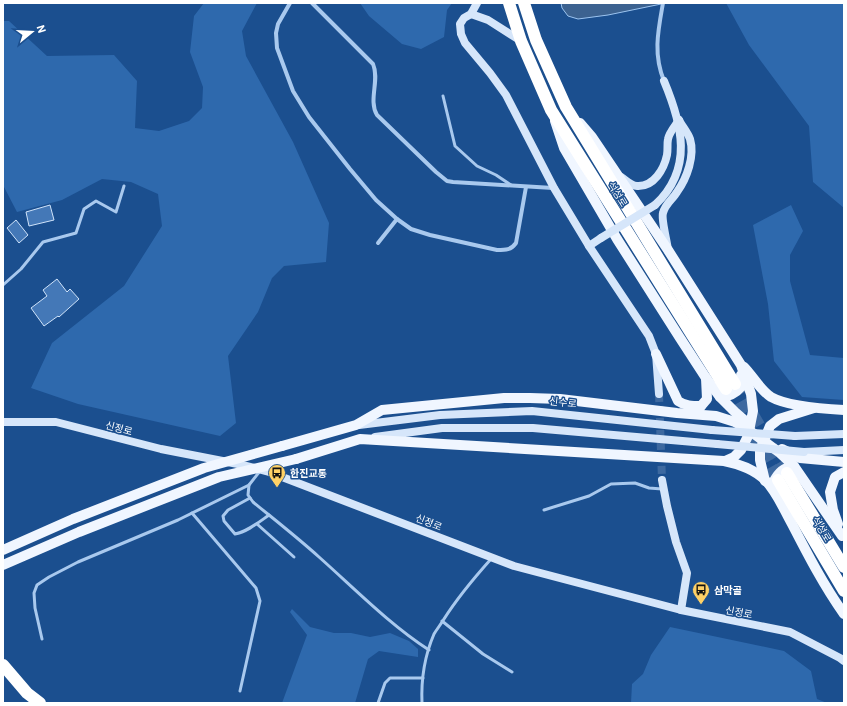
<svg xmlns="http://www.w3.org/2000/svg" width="847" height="706" font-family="Barlow,'Noto Sans KR',sans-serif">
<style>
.green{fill:#2e69ad}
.water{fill:#3c6290;stroke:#9cc4f0}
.building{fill:#4478b7;stroke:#cfe3fa}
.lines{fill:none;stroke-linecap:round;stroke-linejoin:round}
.secondary-tunnel{stroke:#3d69a0;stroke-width:8;stroke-dasharray:8 4;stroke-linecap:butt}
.highway-tunnel{stroke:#3d69a0;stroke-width:12;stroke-dasharray:12 6;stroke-linecap:butt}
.lane{stroke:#a9c9ee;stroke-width:3}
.street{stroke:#a9c9ee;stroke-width:4}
.secondary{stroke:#d6e6fa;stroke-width:8}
.primary{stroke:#f0f6ff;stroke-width:10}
.highway{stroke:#fff;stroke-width:12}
.secondary-bridge{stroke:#d6e6fa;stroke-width:8}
.primary-bridge{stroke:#f0f6ff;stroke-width:10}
.labels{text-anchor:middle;stroke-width:3;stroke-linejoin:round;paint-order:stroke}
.street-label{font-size:10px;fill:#fff;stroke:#1b4f8f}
.poi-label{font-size:10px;font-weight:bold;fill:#fff;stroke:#1b4f8f;text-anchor:start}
</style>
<rect width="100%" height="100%" fill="#1b4f8f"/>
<g class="green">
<path d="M204,3H257L242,31L246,56L293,142L329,223L326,262L284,266L272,278L258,312L228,356L236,423L220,436L78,404L31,388L52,343L124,286L162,226L158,194L131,182L102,179L62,200L17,212L3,185V21H9L47,56L114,55L137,81L135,128L159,131L189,121L202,108L203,87L190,52L194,16Z"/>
<path d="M360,3H452L447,10L444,37L421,49L402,44L369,16Z"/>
<path d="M726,3H844V208L813,182L809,126L749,45Z"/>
<path d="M791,205L803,231L790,255V281L810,355L844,358V400L802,397L774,361L768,304L753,225Z"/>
<path d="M292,609L310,627L334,633H351L370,637L390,633L409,641L418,649V657L379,651L368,659L355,703H282L307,635L290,612Z"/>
<path d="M670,627L784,651L811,671L817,699L827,703H631L632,684L643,674L651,655Z"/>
</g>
<path class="water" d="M561,3H666L608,15L578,19L568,16L562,8Z"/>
<g class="building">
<path d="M50,205L54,220L29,226L26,212Z"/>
<path d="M16,220L28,235L19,243L7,228Z"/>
<path d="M57,279L67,292L70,289L79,299L59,317L58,316L44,326L31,308L47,296L43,290Z"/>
</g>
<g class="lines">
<path class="secondary-tunnel" d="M659,394L662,480"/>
<g class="highway-tunnel">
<path d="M735,384L787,473"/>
<path d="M726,389L778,480"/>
</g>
<g class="lane">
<path d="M443,96L455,146L477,166L496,175L511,185"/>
<path d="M3,285L21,269L43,242L76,233L84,209L96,201L116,212L124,186"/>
<path d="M249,485L248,495L253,502C275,520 298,538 319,557C355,589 389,624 429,650"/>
<path d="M250,498L228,510L223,516L224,521L235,534C247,532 259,522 269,515"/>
<path d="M544,510L589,496L611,484L635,483L649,488L662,489"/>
<path d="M192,513L256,588L260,601L240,691"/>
<path d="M257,524L294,557"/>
<path d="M442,621L483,654L512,672"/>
<path d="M42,639L35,608L34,593L37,585L49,577L78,562L178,520L249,485L260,471"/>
<path d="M378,703L385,683L390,678H423"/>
<path d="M422,703C421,680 425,655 434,634C437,629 441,624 444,619C458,597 474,578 491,559"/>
</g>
<g class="street">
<path d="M290,3L278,24L276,33L277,48L293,91L309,117L350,169L376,200L397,219L411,229L430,235L497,250C506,250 511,250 516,243L526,187"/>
<path d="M312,3L373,64C380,80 368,100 377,115L436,172L447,181L453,182L553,188"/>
<path d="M663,3C658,31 653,54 664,81"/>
<path d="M378,243L397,219"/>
</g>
<g class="secondary">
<path d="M477,3L471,14L464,18L460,24L461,34L465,43L490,73L506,95L554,188L589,246L649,336L656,354L659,394"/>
<path d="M471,14L488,20L521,41"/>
<path d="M621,177C626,180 631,186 637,186C654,187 664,169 667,155C668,150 667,144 668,139C669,133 675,126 679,120"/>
<path d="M655,205C694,169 682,124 664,81"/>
<path d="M589,246L601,238"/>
<path d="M668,250C667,241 661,219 663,213C665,204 673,199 677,192C687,178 695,156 690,139C688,133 682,126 679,120"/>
<path d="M3,422H56L161,449L243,465L269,472L514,566L681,610L790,632L840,658L844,661"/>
<path d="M359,425L440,415L532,411L712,430"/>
<path d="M795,436L844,434"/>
<path d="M375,437L442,428H533L717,444"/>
<path d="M804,452L844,450"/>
<path d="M662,480L667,506L676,542L687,573L681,610"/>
</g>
<g class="primary">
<path d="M555,121L564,148L617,239L680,338L706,378L720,397L735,412L750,425"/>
<path d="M580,123L592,137L668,250L741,365L751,394L753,411L748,436L741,450L734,457L725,461"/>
<path d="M656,354L678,401C685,406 692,406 701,406"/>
<path d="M744,367C753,376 760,390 771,397C787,406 825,409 844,410"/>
<path d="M720,397C730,397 736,393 742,386L741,375"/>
<path d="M697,409L701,406L707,399L706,378"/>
<path d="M282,446L356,425L382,410L504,398H530L560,399L677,413L716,416L735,422L746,428L780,453L794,466L842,536"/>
<path d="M782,449L800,458L844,462"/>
<path d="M296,459L360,439L724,461C739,464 754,469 765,480C777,492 784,510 792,524C808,555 824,586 844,614"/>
<path d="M765,481L760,460V450L770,426L779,419L814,408"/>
<path d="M775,486L774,481C779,472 783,468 794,466"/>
<path d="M838,524L833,510L830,492L835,477L844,472"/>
</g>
<g class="highway">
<path d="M509,3L521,41L551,110L726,389"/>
<path d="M524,3L536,40L566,107L735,384"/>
<path d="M787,473L844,567"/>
<path d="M778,480L844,591"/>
<path d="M3,665L27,693L40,703"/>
</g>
<g class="secondary-bridge">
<path d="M601,238L655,205"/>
<path d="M712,430L795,436"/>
<path d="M717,444L804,452"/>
</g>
<g class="primary-bridge">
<path d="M3,550L73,519L204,468L282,446"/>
<path d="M3,565L79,532L219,477L296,459"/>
</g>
</g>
<defs>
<symbol id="bus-pin" viewBox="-11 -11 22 30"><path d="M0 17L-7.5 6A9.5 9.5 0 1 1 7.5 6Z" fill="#ffd166" stroke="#1b4f8f"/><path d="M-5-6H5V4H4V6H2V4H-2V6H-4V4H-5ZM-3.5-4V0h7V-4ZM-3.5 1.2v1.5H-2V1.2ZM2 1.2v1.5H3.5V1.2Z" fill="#111"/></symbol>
</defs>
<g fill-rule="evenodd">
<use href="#bus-pin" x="267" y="463" width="20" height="27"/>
<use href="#bus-pin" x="691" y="580" width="20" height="27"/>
</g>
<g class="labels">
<g class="street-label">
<text transform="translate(618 194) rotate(58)" y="4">석성로</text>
<text transform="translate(563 402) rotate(6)" y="4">신수로</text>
<text transform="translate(119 428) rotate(15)" y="4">신정로</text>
<text transform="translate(429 522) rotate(21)" y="4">신정로</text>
<text transform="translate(822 529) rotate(59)" y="4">석성로</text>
<text transform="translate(739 612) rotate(11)" y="4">신정로</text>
</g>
<g class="poi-label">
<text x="290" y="477">한진교통</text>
<text x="714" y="594">삼막골</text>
</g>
</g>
<rect width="847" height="706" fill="none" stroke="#ffffff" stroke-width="8"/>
<g transform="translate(32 32) rotate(72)" stroke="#1b4f8f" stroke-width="3" paint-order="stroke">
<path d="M0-3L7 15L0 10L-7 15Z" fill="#ffffff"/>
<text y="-6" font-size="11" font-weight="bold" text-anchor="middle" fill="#ffffff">N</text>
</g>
</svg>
